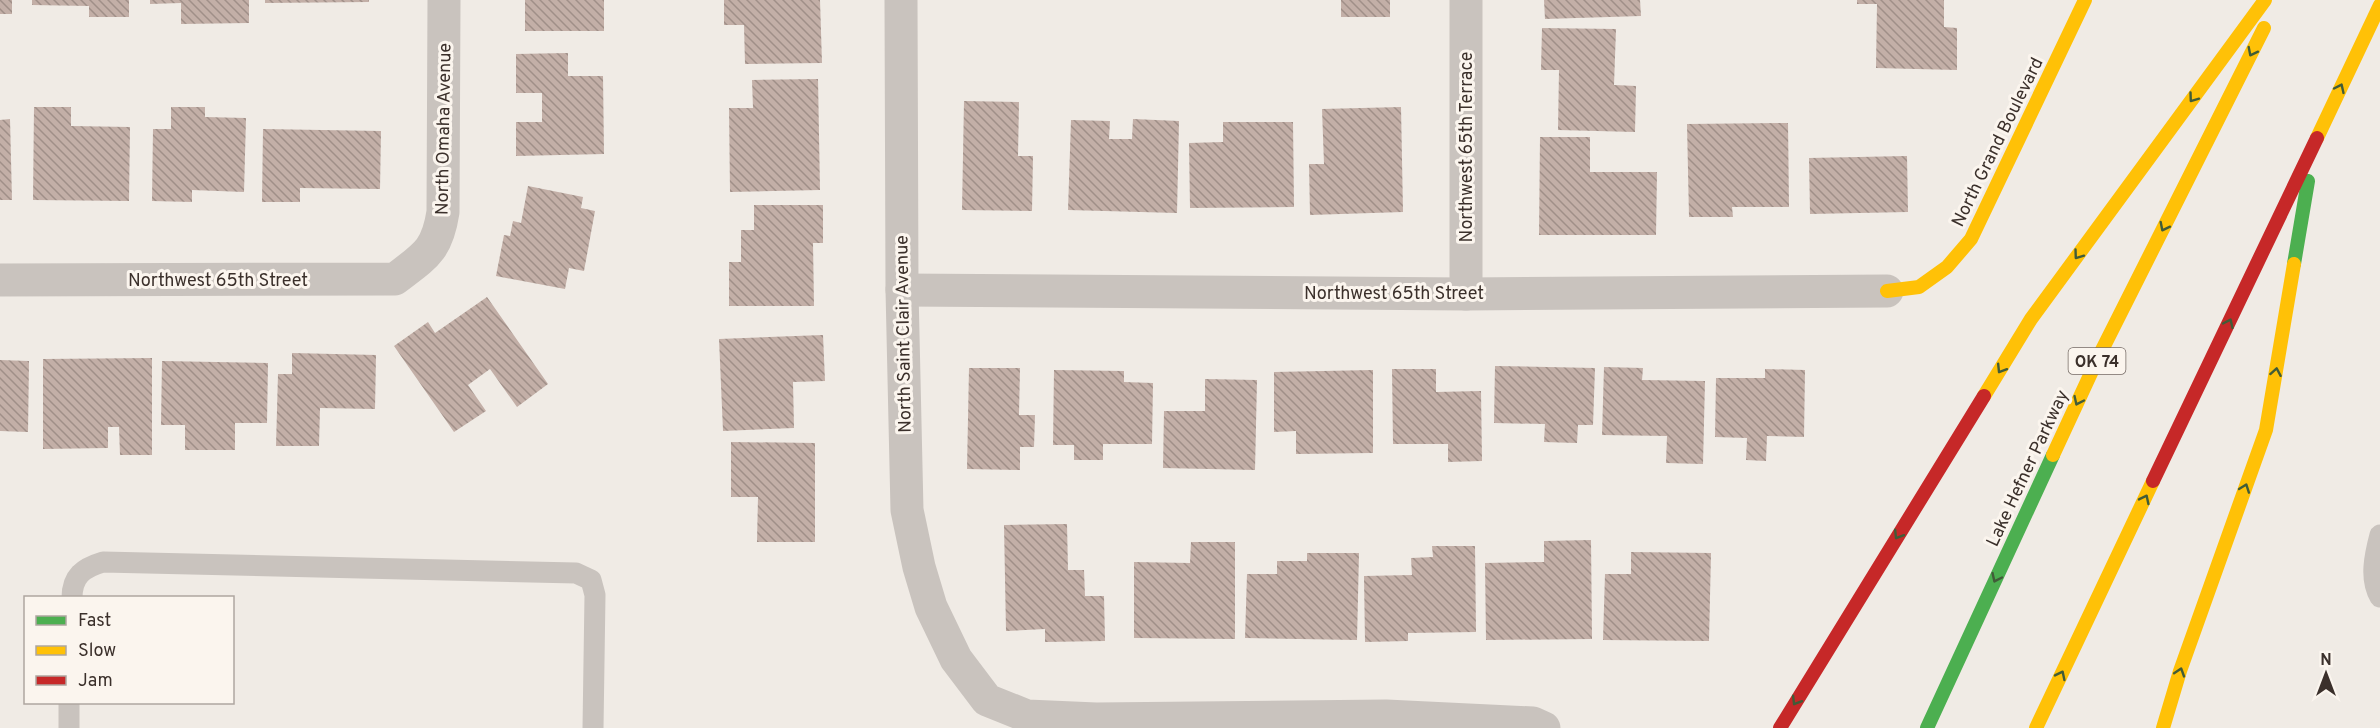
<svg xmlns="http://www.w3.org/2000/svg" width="2380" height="728" font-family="Overpass,sans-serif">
  <defs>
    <pattern id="building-back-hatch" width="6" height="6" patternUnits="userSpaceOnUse" patternTransform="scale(1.5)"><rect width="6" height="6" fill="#c3afa7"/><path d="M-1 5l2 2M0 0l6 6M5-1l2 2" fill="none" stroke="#a08f88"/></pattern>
  </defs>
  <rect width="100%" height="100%" fill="#f0ebe5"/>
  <g fill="url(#building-back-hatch)">
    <rect x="0" y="0" width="12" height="14"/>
    <path d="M32,0h97v17h-40v-11l-57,-1z"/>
    <path d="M150,0h99v23l-68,1v-21l-31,1z"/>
    <path d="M265,0h104v2l-104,1z"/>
    <rect x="525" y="0" width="79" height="31"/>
    <path d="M724,0h96l2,63 -77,1 -1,-39h-20z"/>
    <rect x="1341" y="0" width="49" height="17"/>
    <path d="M1544,0h96l1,16 -96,3z"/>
    <path d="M1857,0h87v27l13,1v42l-81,-2 1,-64h-20z"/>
    <path d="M1542,28l74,1 -2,56 22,1 -1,46 -77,-2 1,-60h-18z"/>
    <path d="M568,53v23h35l1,78 -88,2v-34h26v-29h-26v-39z"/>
    <path d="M818,79l2,111 -90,2 -1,-84h24l-1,-28z"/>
    <path d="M964,101l55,1 -1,54h15l-1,55 -70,-1z"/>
    <path d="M34,107h37v19l59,1 -1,74 -96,-1z"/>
    <path d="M171,107h34v10l41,1 -2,74 -52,-2v12l-40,-1 1,-72h18z"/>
    <path d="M1401,107l2,105 -93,3 -1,-51h15l-2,-55z"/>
    <path d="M10,119l2,81h-12v-80z"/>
    <path d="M1133,119l46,2 -2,92 -109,-3 3,-90 39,1 -1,18h23z"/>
    <path d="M1223,122h70l1,85 -104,1 -1,-65 34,-1z"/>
    <path d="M1788,123l1,84h-57l1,10h-44l-2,-93z"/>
    <path d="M263,129l118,2 -1,58 -80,-1v14h-38z"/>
    <path d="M1540,137h50v35h67l-1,63h-117z"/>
    <path d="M1907,156l1,56 -98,2 -1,-56z"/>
    <path d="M528,186l55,11 -2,11 14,3 -11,60 -15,-3 -4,21 -69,-13 8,-41 6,1 3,-15 8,2z"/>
    <path d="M754,205h69v38h-10l1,63h-85v-44h12v-32h13z"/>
    <path d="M487,297l61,87 -31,23 -27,-38 -22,16 18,26 -32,21 -60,-86 34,-24 7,11z"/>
    <path d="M823,335l2,46 -32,1 1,46 -71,3 -4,-92z"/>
    <path d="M292,353l84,2 -1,54 -55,-1 -1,38h-43l2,-72h14z"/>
    <path d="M152,358v97h-32l-1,-28h-11v21l-65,1v-90z"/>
    <path d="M0,360l29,1 -1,71 -28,-1z"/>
    <path d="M162,361l106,2 -1,60h-32v27h-50v-25h-24z"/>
    <path d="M1495,366l100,2 -2,57h-15l-1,18 -33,-1 1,-18 -51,-1z"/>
    <path d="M1604,367l39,1 -1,12 63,1 -2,83 -37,-1 1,-27 -65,-1z"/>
    <path d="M969,368h51l-1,47h16l-1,32h-14v23l-53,-1z"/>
    <path d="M1392,369h44v23l45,-1 1,70 -34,1v-18h-55z"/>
    <path d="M1765,369l40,1 -1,67 -37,-1 -1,25 -20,-1 1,-22 -32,-1 1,-59h49z"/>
    <path d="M1054,370l70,1v11l29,1 -1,61h-49v16h-29v-15h-21z"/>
    <path d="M1373,370v83l-77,1v-23l-22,1v-60z"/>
    <path d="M1205,379l52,1 -2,90 -92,-2 1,-57h41z"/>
    <path d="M731,442l84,1v99h-58l1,-45h-27z"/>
    <path d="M1067,524l1,46h16l1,26h19l1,45 -60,1v-13l-39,2 -2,-106z"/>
    <path d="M1591,540l1,99 -106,1 -1,-77 59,-1v-21z"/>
    <path d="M1191,542h44v97l-101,-1v-76l56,1z"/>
    <path d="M1432,546h43l1,86 -68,1v8l-43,1 -1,-66 48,-1 -1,-17 22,-1z"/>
    <path d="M1631,552l80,1 -2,88 -106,-1 2,-66h26z"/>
    <path d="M1307,553h52l-2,87 -112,-2 2,-64h30v-13h30z"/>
  </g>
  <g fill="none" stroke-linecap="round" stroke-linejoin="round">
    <g stroke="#c9c3be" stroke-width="21">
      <path d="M2380,535c-5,19 -11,44 0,62"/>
      <path d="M72,598c0,-22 11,-30 31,-36l473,11 15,7 4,15 -2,133"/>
      <path d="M69,728v-26"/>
    </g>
    <g stroke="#c9c3be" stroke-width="33">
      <path d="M901,0l1,290 5,220 12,57 12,40 25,52 31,41 40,16 69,3 290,-3 147,7 11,5"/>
      <path d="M0,280l395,-1c30,-23 42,-28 48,-67l1,-212"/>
      <path d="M902,290l564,4 421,-3"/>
      <path d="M1466,294v-294"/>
    </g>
    <g stroke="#4caf50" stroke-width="14">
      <path d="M2294,264l14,-83"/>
      <path d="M1927,728l126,-273"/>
    </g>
    <g stroke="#ffc107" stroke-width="14">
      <path d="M2317,138l63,-133"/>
      <path d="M1887,291l32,-4 28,-20 24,-28 114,-239"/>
      <path d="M1984,396l47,-77 234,-319"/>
      <path d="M2053,455l45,-97 166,-330"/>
      <path d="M2036,728l117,-247"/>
      <path d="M2163,728l17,-57 86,-241 28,-166"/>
    </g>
    <g stroke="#c62828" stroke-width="14">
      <path d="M2153,481l164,-343"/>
      <path d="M1780,728l204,-332"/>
    </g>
  </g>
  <defs><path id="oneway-chevron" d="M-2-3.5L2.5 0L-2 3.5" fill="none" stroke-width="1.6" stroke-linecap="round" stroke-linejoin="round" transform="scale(1.5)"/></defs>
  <g stroke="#415c38">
    <use href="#oneway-chevron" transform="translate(2252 52) rotate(117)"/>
    <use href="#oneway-chevron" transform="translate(2340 88) rotate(-65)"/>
    <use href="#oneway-chevron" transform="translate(2193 98) rotate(126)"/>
    <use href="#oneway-chevron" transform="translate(2164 227) rotate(117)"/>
    <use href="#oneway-chevron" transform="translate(2078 255) rotate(126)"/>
    <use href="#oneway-chevron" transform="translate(2229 323) rotate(-65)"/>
    <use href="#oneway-chevron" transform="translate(2001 369) rotate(122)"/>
    <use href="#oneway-chevron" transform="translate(2276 372) rotate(-80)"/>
    <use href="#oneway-chevron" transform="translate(2078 401) rotate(115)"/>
    <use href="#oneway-chevron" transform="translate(2245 488) rotate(-70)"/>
    <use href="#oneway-chevron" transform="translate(2145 499) rotate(-64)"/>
    <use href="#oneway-chevron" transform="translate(1898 535) rotate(122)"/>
    <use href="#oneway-chevron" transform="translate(1996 578) rotate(115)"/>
    <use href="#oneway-chevron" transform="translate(2180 672) rotate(-72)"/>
    <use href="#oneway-chevron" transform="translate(2061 675) rotate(-64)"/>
    <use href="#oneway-chevron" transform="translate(1796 701) rotate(121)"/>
  </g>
  <g text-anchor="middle" stroke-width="6" stroke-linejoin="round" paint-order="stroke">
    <rect fill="#fbf5ee" stroke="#756b66" stroke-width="1.5" x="2068.5" y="348" width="57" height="26" rx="4.5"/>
    <g font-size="16" font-weight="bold" fill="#3b302b">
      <text x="2097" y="367">OK 74</text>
    </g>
    <g font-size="18" fill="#3b302b" stroke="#fbf5ee">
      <text transform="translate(443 129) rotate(-89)" y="6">North Omaha Avenue</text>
      <text transform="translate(1997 142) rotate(-64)" y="6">North Grand Boulevard</text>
      <text transform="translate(1466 147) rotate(-90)" y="6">Northwest 65th Terrace</text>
      <text x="218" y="286">Northwest 65th Street</text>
      <text x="1394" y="299">Northwest 65th Street</text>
      <text transform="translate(903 334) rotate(-91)" y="6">North Saint Clair Avenue</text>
      <text transform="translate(2027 468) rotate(-65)" y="6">Lake Hefner Parkway</text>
    </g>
  </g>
  <rect x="24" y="596" width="210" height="108" fill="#fbf5ee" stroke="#aea6a0" stroke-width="1.5"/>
  <rect x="36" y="616" width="30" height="9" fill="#4caf50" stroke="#aea6a0" stroke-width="1.5"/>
  <text x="78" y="626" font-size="18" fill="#3b302b">Fast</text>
  <rect x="36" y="646" width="30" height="9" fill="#ffc107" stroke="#aea6a0" stroke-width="1.5"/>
  <text x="78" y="656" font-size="18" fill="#3b302b">Slow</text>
  <rect x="36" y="676" width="30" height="9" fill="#c62828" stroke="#aea6a0" stroke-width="1.5"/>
  <text x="78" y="686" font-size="18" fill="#3b302b">Jam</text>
  <g transform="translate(2326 674)" stroke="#fbf5ee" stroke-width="4.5" paint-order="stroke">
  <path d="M0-4.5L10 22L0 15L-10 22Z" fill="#3b302b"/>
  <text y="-9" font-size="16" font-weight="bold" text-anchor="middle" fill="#3b302b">N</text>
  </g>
</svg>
